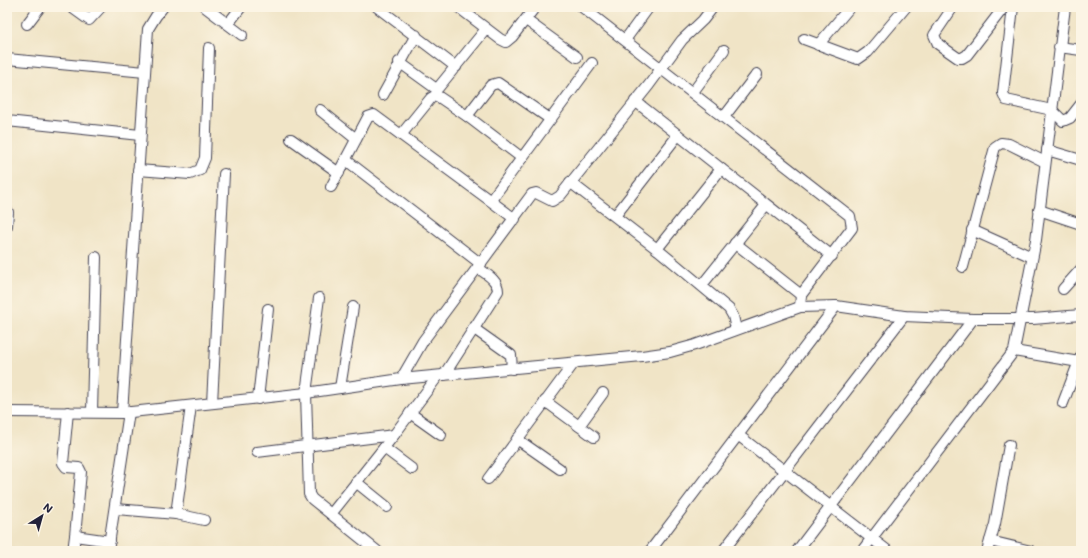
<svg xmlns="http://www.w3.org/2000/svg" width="1088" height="558" font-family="Mali,sans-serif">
  <rect width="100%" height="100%" fill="#fcf5e5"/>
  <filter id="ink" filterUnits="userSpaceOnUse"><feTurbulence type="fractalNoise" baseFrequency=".025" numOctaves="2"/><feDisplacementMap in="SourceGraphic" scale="8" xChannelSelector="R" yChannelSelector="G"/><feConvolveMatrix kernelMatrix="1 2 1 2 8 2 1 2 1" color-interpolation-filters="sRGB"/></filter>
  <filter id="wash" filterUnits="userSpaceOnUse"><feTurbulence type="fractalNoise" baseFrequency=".012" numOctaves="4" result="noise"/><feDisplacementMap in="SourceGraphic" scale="16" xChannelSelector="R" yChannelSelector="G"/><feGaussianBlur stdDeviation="0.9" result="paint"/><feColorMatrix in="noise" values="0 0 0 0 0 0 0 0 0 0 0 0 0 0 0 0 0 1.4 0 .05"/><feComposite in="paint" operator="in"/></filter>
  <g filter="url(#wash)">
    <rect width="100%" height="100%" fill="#f0e4c6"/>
  </g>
  <g filter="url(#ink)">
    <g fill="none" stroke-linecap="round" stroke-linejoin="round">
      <g stroke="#413f50" stroke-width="12">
        <g id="minor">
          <path d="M71,7l18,13 12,-13"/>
          <path d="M205,7l37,28"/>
          <path d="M377,7l79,60"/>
          <path d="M458,7l42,32 6,3 6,-5 23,-30"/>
          <path d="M582,7l268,209 2,12 -51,67 -1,12"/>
          <path d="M953,7l-19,28 4,9 20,14h4l5,-3 37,-48"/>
          <path d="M1013,7l-10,86 3,7 46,10 11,11 7,-3 11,-14"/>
          <path d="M526,20l51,37"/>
          <path d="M27,24l13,-17"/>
          <path d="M228,24l13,-17"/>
          <path d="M804,39l54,20 10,-7 38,-45"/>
          <path d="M625,40l24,-33"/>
          <path d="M818,45l32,-38"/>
          <path d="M1059,47l22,3"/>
          <path d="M7,59l138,13"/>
          <path d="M399,62l36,26h3l48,-59"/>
          <path d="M693,92l31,-42"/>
          <path d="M383,95l33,-60"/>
          <path d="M635,101l197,155"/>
          <path d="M320,110l36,29"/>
          <path d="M467,116l24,-31 7,-2 52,36"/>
          <path d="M724,117l33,-43"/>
          <path d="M7,121l133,14"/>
          <path d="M401,135l30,-37 5,-3 31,21 55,42"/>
          <path d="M291,139l48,34"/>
          <path d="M1047,150l34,10"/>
          <path d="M346,160l135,104"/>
          <path d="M138,170l52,4 10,-4 5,-12 4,-110"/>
          <path d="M570,182l87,67 72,60 4,7 3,13"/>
          <path d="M331,187l37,-70 6,-2 141,104"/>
          <path d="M491,200l101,-137"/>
          <path d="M1039,210l42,14"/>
          <path d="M615,216l63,-81"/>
          <path d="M7,226l1,-14"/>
          <path d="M972,230l60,27"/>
          <path d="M735,243l66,52"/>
          <path d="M657,249l64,-80"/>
          <path d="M963,267l32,-120 6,-4 8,1 36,18"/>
          <path d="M702,285l64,-80"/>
          <path d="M1063,289l18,-20"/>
          <path d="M319,298l-13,95 3,101 3,5 65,52"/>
          <path d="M473,328l38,27 1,14"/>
          <path d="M1014,351l65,11"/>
          <path d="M444,375l54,-84c0,-11 -12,-17 -20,-23"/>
          <path d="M401,379l22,-38 109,-147 4,-1 16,8 8,-5 89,-111 33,-45 21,-20 10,-13"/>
          <path d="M340,388l13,-81"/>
          <path d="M258,399l10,-90"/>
          <path d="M545,401l49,36"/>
          <path d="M212,403l12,-229"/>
          <path d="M1063,403l18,-47"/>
          <path d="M7,412l115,1 184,-20 95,-14 241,-23 28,-4 25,-7 105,-38 36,-1 68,10 69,3h60l48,-4"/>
          <path d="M68,412l-5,51 3,4 13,1 2,4 -6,64"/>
          <path d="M92,412l4,-155"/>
          <path d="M122,413l26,-384 8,-13 7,-9"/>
          <path d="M410,413l31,22"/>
          <path d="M579,426l24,-33"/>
          <path d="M738,435l150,116"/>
          <path d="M517,439l43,30"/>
          <path d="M384,448l28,21"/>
          <path d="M257,452l137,-17"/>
          <path d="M488,479l86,-116"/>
          <path d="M356,482l31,25"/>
          <path d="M116,509l60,5 28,6"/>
          <path d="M176,514l15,-108"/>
          <path d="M331,514l63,-79 44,-59"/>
          <path d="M990,541l41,10"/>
          <path d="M73,551l2,-15 35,5"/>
          <path d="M108,551l21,-139"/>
          <path d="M650,551l186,-245"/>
          <path d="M723,551l181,-235"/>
          <path d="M797,551l176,-232"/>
          <path d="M862,551l152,-200 22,-111 29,-233"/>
          <path d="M987,551l8,-27 14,-79"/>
        </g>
      </g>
      <use href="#minor" stroke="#fff" stroke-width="10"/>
    </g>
  </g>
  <rect width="1088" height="558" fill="none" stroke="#fcf5e5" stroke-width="24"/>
  <g transform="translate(42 516) rotate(37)" stroke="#fcf5e5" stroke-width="3" paint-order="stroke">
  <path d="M0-3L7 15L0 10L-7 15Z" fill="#22223b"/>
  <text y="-6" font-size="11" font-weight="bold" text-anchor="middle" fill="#22223b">N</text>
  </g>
</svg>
